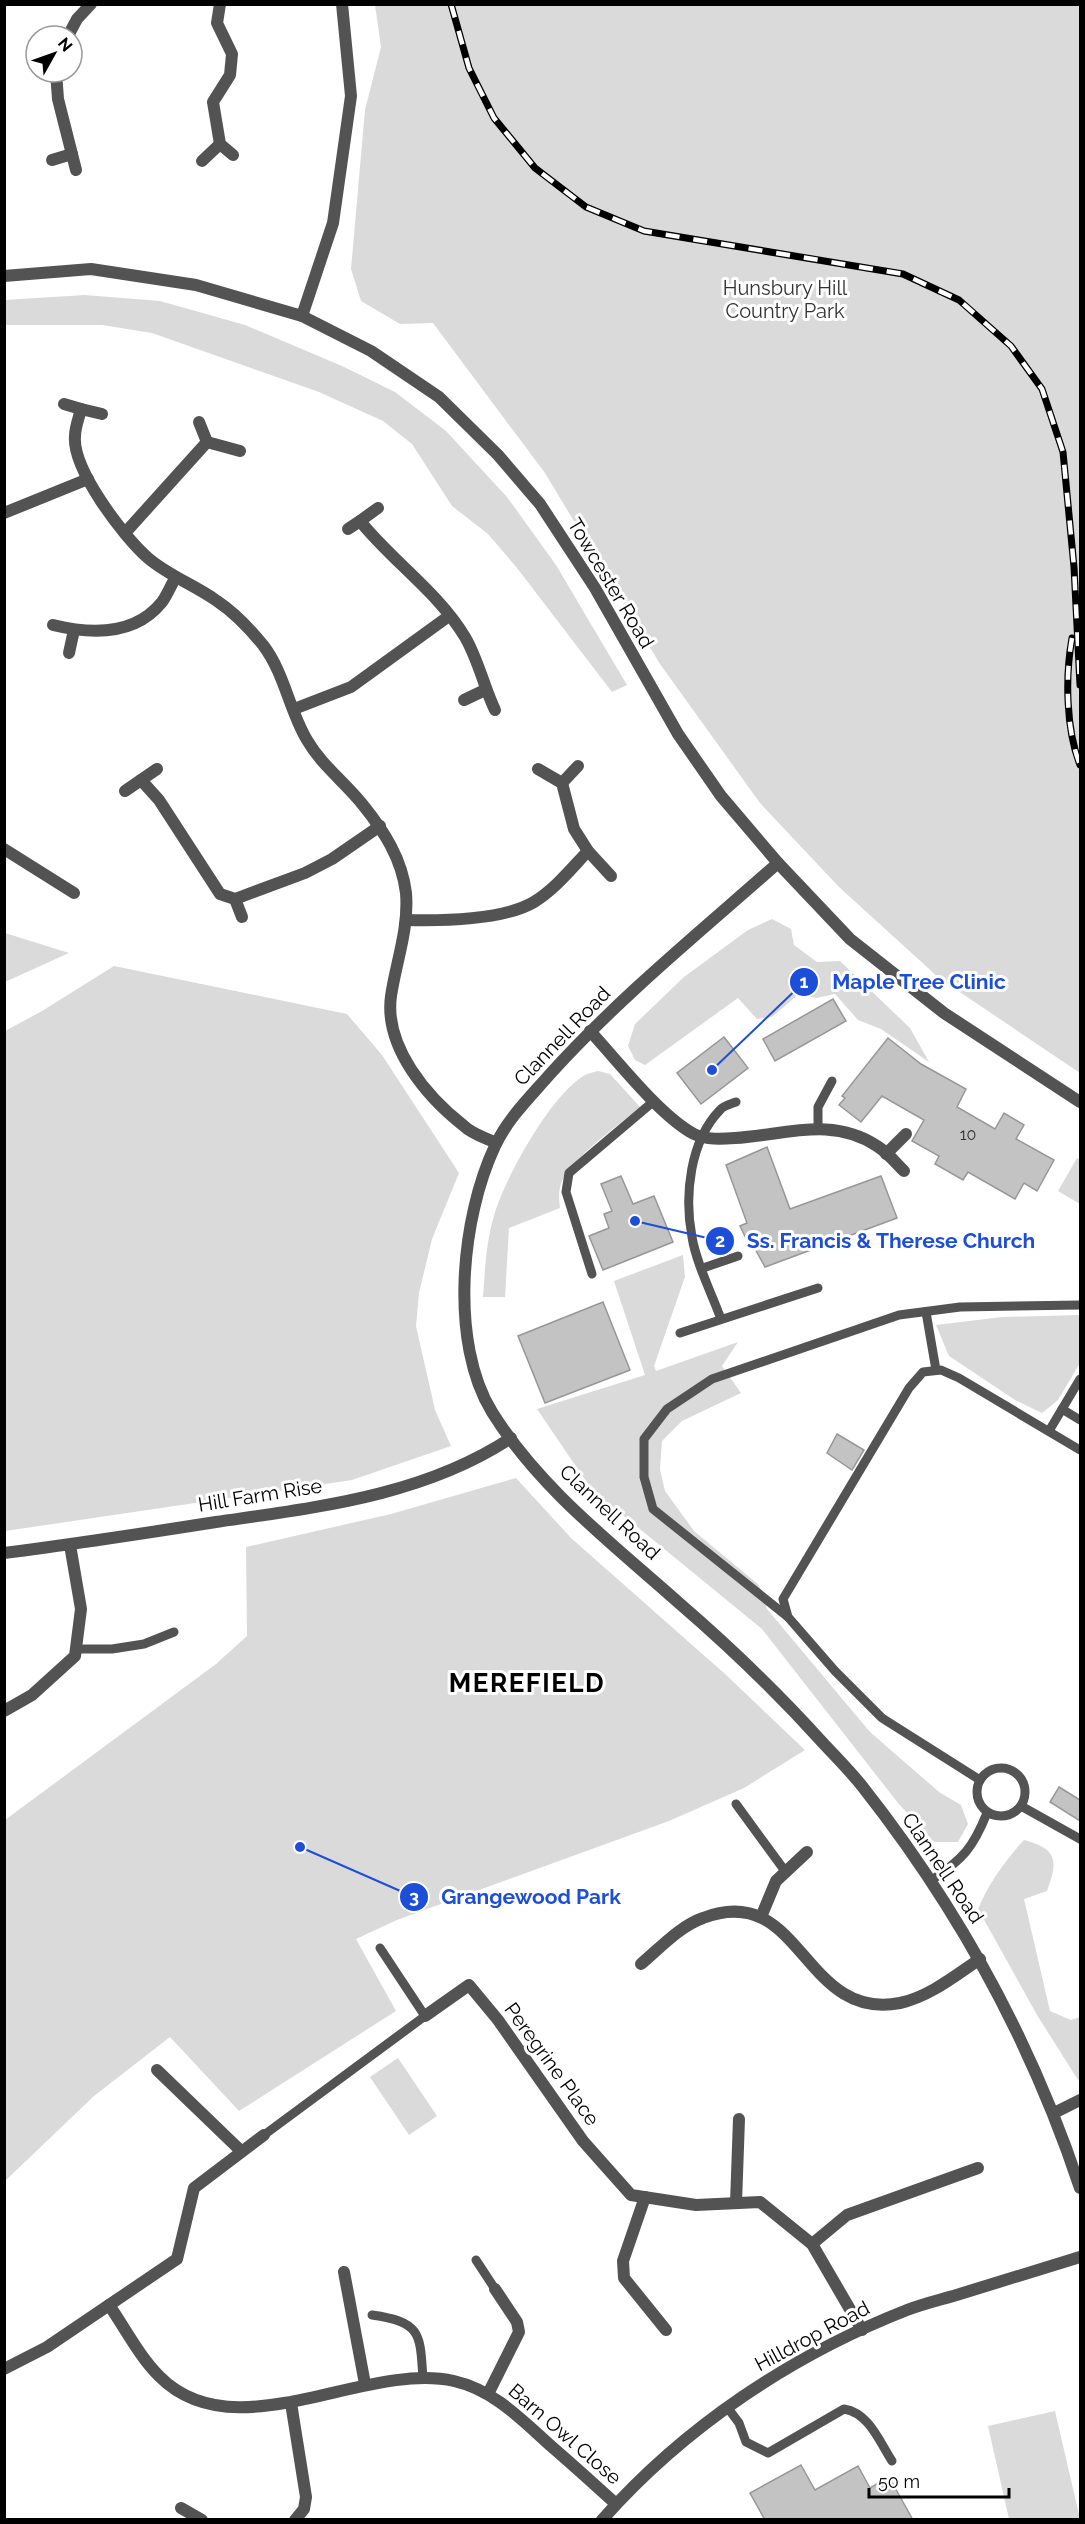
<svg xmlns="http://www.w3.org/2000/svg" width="1085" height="2524" font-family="Raleway,sans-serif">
  <rect width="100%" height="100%" fill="#fff"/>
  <g fill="#dadada">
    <path d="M375,5h705v1068l-141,-95 -100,-91 -79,-84 -100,-139 -115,-191 -112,-150 -33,1 -39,-23 -10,-32 14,-159 16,-63z"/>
    <path d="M85,295l75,6 85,24 97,41 53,26 51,39 61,66 49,68 71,120 -15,7 -95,-124 -29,-34 -36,-28 -40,-62 -29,-23 -64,-29 -167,-59 -50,-8h-97v-25z"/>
    <path d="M772,919l19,10 3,16 23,17 23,-1 70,67 19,34 -48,-33 -23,-9 -23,-26 -19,4 -17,-4 -27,23 -15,2 -19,-21 -93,67 -10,-5 -7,-14 7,-22 49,-47 64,-47z"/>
    <path d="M4,933h1l64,20 -64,29z"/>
    <path d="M114,966l233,48 35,41 77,118 -27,66 -13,54 -3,33 19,84 16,36 -99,34 -347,51v-500l37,-20z"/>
    <path d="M598,1071l12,3 30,33c-21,18 -67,50 -78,74 -4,9 -3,18 -2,27l-51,20 -4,69h-22c2,-27 3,-55 11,-81 10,-37 58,-123 91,-141 4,-2 9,-3 13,-4z"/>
    <path d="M1077,1158l3,2v44l-22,-13z"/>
    <path d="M683,1255l2,22 -31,89 2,5 82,-29 -16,24 19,27 -59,28 -20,20 -2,28 5,22 29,40 65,54 8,24 103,123 69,60 22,13 7,19 -10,18h-24l-36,-39 -136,-174 -143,-117 -23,-16 -59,-87 108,-34 -31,-94z"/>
    <path d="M1080,1315v48l-22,37 -16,13 -27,-13 -66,-44 -13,-31 66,-8z"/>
    <path d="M516,1478l55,60 154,136 80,76 -61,38 -75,33 -272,99 -41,19 40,72 -157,100 -69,-74 -76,59 -89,85v-361l211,-156 31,-28 -1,-89 145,-33z"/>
    <path d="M1024,1840c34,9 34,21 23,51l-23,8 26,112 21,9 9,-3v62l-2,1 -41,-65 -59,-106c11,-26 27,-48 46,-69z"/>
    <path d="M398,2058l39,58 -28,19 -39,-58z"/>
    <path d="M1055,2411l25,108h-71l-21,-93z"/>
  </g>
  <g fill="#c3c3c3" stroke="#979797" stroke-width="1.5">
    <path d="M833,999l13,22 -71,40 -12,-22z"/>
    <path d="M724,1037l24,31 -47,36 -24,-31z"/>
    <path d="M888,1038l33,26 45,25 -9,18 38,22 9,-16 20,12 -8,14 38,21 -17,31 -13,-8 -9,16 -47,-27 -5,8 -28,-16 4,-8 -27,-15 12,-21 -42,-24 -21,26 -22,-17 6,-7 -3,-2z"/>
    <path d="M767,1147l23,62 91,-33 16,42 -132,49 -10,-18h-4l-11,-23 7,-3 -21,-58z"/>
    <path d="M621,1176l12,28 21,-8 19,46 -70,28 -14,-34 20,-8 -5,-14 8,-3 -11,-27z"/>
    <path d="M603,1302l27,68 -85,33 -27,-67z"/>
    <path d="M837,1434l27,16 -12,20 -25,-17z"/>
    <path d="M1059,1787l21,13v21l-30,-19z"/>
    <path d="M801,2465l14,25 43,-24 12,22 19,-11 24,43h-148l-15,-27z"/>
  </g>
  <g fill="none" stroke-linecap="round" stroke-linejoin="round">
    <g stroke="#535353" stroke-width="9">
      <path d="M818,1127v-20l14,-26"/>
      <path d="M703,1268l35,-12"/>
      <path d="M592,1274l-26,-82 3,-19 85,-72"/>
      <path d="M926,1312l10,58"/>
      <path d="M721,1319c-9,-25 -25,-56 -29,-82 -8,-42 -2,-96 28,-127 3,-4 11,-6 16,-8"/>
      <path d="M680,1333l138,-45"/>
      <path d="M1062,1409l18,11"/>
      <path d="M1049,1431l31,-52"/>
      <path d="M788,1617l-135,-108 -9,-32v-38l23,-30 45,-30 187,-64 61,-8 120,-2"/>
      <path d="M76,1649h36l32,-5 30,-12"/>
      <circle cx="1001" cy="1792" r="24"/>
      <path d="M980,1780l-98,-62 -47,-47 -47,-54 -5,-18 126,-211 14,-16 18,-2 18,8 121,72"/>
      <path d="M736,1804l49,67"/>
      <path d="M1021,1806l59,33"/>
      <path d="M932,1880c31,-21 41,-32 55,-67"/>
      <path d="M264,2135l161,-119 -45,-68"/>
      <path d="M476,2260l19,29"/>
      <path d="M372,2315c50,7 48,19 51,64"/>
      <path d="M727,2407l12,16 7,19 22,11 76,-44c25,4 35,32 48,52"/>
    </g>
    <g stroke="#535353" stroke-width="12">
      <path d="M220,4l-3,19 15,31 -2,21 -17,27 7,42 13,11"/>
      <path d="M68,36l9,-17 14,-15"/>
      <path d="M56,72l2,27 18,71"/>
      <path d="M52,160l20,-6"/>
      <path d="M202,161l18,-17"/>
      <path d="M64,404l17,5"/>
      <path d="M102,414l-21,-5c-2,9 -6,18 -6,27 -3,33 48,100 73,122 21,18 47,27 69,43 18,12 33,28 46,44 22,29 26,65 44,95 15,26 38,42 56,65 21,26 39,54 43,88 3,36 -10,69 -15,103 -7,51 36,101 73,130 8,8 22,12 32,17"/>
      <path d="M199,422l8,20"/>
      <path d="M4,513l84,-34"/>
      <path d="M360,521l18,-13"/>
      <path d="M348,529l12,-8c33,41 78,71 105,116 13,22 19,50 30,73"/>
      <path d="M125,533l82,-91 33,9"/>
      <path d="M53,625c37,9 82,11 109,-23 5,-7 9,-17 14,-25"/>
      <path d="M69,653l5,-23"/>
      <path d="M464,700l21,-10"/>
      <path d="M294,709l57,-22 98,-71"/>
      <path d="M538,769l24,14 12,46 14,22 23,25"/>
      <path d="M141,780l18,20 61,94 15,5 70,-26 27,-14 48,-33"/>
      <path d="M562,783l16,-17"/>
      <path d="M125,791l32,-22"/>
      <path d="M4,849l70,44"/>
      <path d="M235,899l7,18"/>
      <path d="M406,920c35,1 98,0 128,-18 21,-13 37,-33 54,-51"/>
      <path d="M590,1031c27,29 70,85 104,103 12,6 28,5 41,4 50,-3 97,-22 142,8 10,6 19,17 27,25"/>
      <path d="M886,1154l20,-20"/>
      <path d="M4,1711l28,-16 43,-39 6,-47 -11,-64"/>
      <path d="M761,1917l15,-36 31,-29"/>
      <path d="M641,1964c19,-16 39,-38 62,-46 99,-38 99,104 197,85 29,-6 56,-28 80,-44"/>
      <path d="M425,2016l44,-31 29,35 85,121 48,54 65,10 64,-3 52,42 50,86"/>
      <path d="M157,2070l84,81"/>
      <path d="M1054,2113l26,-13"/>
      <path d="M645,2197l-22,64 1,17 42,52"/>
      <path d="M736,2203l3,-84"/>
      <path d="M812,2244l35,-29 131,-47"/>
      <path d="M344,2272l21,112"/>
      <path d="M109,2305c16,23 30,51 50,71 76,77 204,-15 295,5 40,9 68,39 97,65 22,19 43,38 65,58"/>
      <path d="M4,2369l43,-22 130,-88 17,-71 70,-53"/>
      <path d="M488,2394l31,-62 -2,-10 -22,-33"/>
      <path d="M291,2403l15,94 -2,12 -9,11"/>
      <path d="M181,2508l21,12"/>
    </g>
    <g stroke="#535353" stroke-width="12">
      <path d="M4,276l87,-7 105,16 106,31 69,35 68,46 59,58 42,49 55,84 83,146 43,62 57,67 72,76 94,74 136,89"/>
      <path d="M302,316l31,-93 18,-127 -9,-92"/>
      <path d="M778,863c-77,68 -158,134 -227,210 -20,23 -43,45 -56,73 -34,72 -46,196 -3,266 48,77 121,132 187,191 51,44 99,90 144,140 13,14 27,28 39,43 97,123 169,254 218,402"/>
      <path d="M4,1553c71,-9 142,-20 212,-31 102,-15 207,-26 295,-84"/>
      <path d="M602,2520c82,-93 190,-165 305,-210 18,-7 37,-11 56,-17 39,-12 78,-24 117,-36"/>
    </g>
    <g stroke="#000" stroke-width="7">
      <g id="rail">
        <path d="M451,4l18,64 25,50 41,50 51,39 58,24 259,43 56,26 52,46 31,43 21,63 11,115 6,118"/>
        <path d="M1072,638c-7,39 -6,91 8,127"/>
      </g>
    </g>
    <use href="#rail" stroke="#fff" stroke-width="4.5" stroke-dasharray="14" stroke-linecap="butt"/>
  </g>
  <g text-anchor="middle" stroke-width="6" stroke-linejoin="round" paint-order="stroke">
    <g font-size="16" fill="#313131">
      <text x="968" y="1140">10</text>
    </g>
    <g font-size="20" fill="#313131" stroke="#fff">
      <text x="785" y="295">Hunsbury Hill<tspan x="785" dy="23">Country Park</tspan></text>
    </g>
    <g font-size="20" fill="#000" stroke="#fff">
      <text transform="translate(611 583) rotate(59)" y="7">Towcester Road</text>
      <text transform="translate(562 1036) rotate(-46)" y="7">Clannell Road</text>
      <text transform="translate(260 1495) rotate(-9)" y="7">Hill Farm Rise</text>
      <text transform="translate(610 1512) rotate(43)" y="7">Clannell Road</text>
      <text transform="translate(943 1868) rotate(56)" y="7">Clannell Road</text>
      <text transform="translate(552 2064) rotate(54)" y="7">Peregrine Place</text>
      <text transform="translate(812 2336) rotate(-28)" y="7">Hilldrop Road</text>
      <text transform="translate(565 2434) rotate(41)" y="7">Barn Owl Close</text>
    </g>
    <g font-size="26" font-weight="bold" letter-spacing="1.5" fill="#000" stroke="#fff">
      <text x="527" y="1692">MEREFIELD</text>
    </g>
  </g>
  <path fill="none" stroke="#1d4ed8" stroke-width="2" d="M712 1070L804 982M635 1221L720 1241M300 1847L414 1897"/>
  <g fill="#1d4ed8" stroke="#fff" stroke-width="2">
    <circle cx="712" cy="1070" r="6"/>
    <circle cx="635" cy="1221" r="6"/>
    <circle cx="300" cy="1847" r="6"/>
    <circle cx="804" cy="982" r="15"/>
    <circle cx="720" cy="1241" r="15"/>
    <circle cx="414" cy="1897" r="15"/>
  </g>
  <g font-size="18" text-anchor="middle" font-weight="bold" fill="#fff">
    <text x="804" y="988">1</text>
    <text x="720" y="1247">2</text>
    <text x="414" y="1903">3</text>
  </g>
  <g font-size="21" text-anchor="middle" font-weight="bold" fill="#1d4ed8" stroke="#fff" stroke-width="6" stroke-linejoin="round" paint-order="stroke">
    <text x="919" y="989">Maple Tree Clinic</text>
    <text x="891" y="1248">Ss. Francis &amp; Therese Church</text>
    <text x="531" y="1904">Grangewood Park</text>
  </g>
  <rect width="1085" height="2524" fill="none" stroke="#000000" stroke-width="12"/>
  <g transform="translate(54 54) rotate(50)"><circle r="28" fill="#ffffff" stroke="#999999" stroke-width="1.5"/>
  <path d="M0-4.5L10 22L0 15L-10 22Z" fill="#000000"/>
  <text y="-9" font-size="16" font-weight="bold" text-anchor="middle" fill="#000000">N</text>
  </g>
  <path d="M869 2488v9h140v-9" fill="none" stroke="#000000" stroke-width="3"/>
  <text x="878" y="2488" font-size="18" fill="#000000" stroke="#ffffff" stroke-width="4.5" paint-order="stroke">50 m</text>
</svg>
